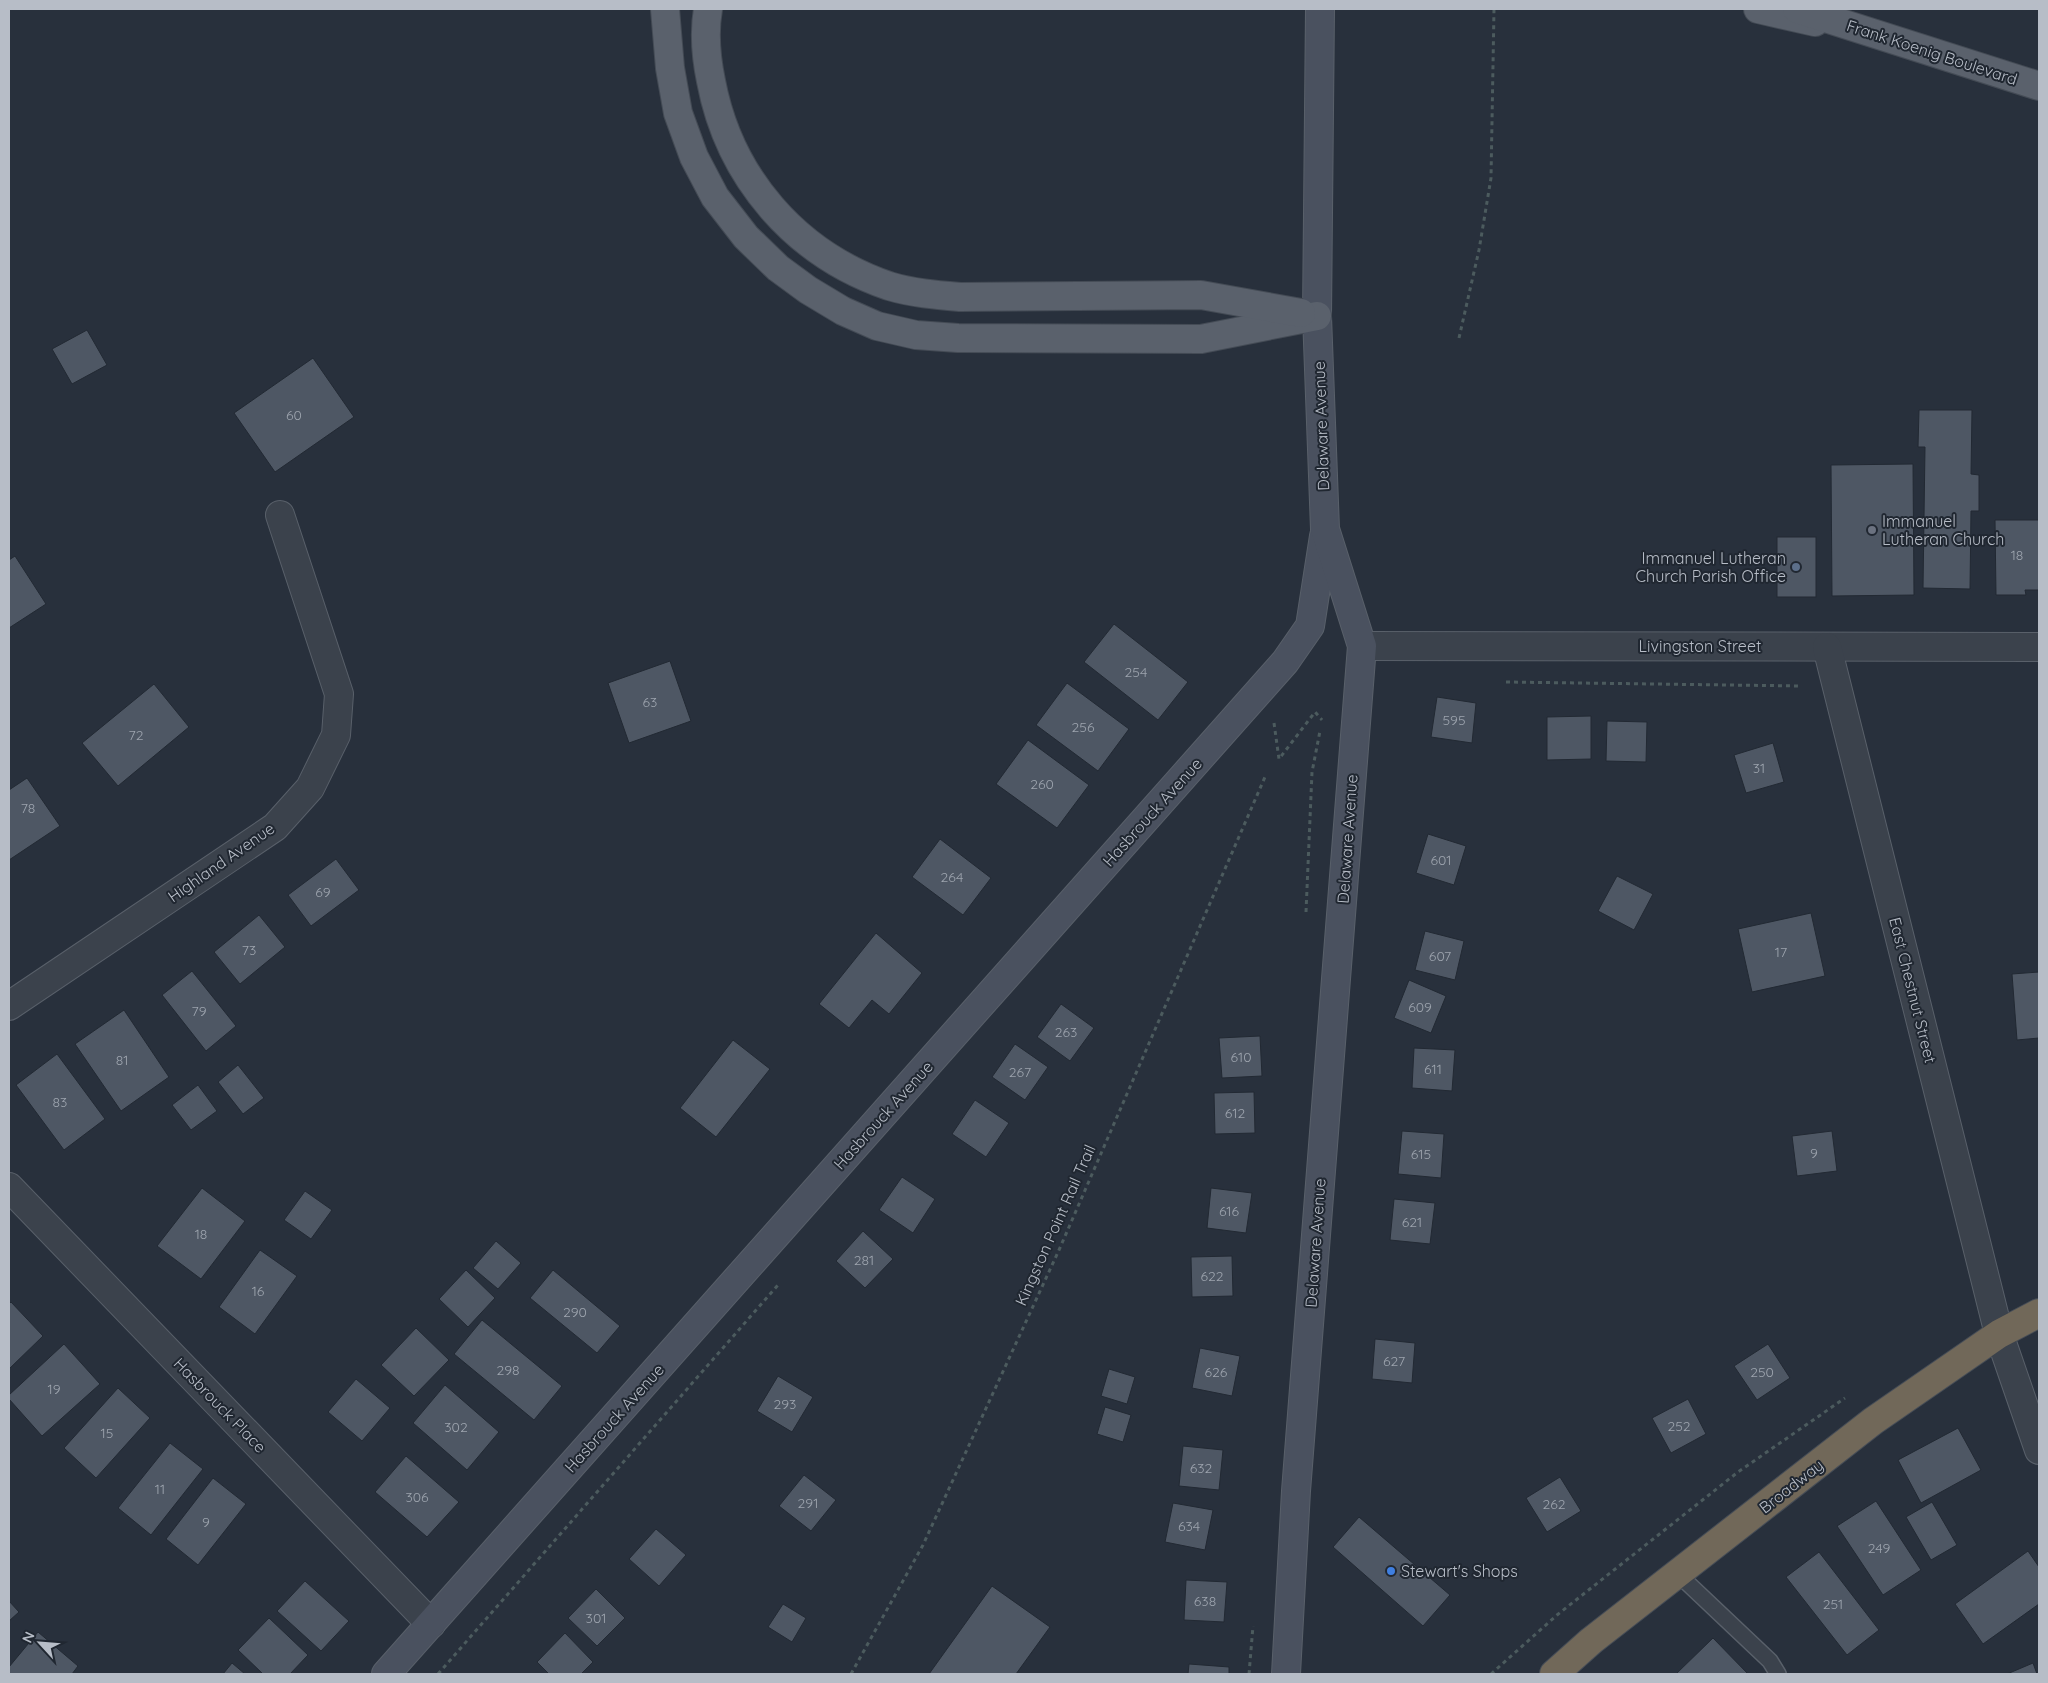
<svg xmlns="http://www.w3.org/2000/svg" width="2048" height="1683" font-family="Quicksand,sans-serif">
  <rect width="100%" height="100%" fill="#28303c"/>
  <g fill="#4e5764" stroke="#222933">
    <path d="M87,330l20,35 -35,19 -20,-35z"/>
    <path d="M313,358l41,59 -79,55 -41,-59z"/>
    <path d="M1919,410h53l-1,64 8,1v36h-8l-1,78 -47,-1 2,-141h-7z"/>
    <path d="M1913,464l1,131 -82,1 -1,-131z"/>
    <path d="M1995,520h44v70h-14l1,5h-30z"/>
    <rect x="1777" y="537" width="39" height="60"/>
    <path d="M15,556l31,48 -37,24v-68z"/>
    <path d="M1114,624l74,58 -30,38 -74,-58z"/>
    <path d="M670,661l21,60 -62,22 -21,-60z"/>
    <path d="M1067,683l62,46 -31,42 -62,-46z"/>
    <path d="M154,684l35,43 -71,59 -36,-43z"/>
    <path d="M1437,697l39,6 -4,40 -41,-6z"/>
    <path d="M1591,716v43l-44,1v-43z"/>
    <path d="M1607,721l40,1 -1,40 -40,-1z"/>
    <path d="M1028,740l61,45 -32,43 -61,-44z"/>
    <path d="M1773,743l11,39 -38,11 -12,-38z"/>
    <path d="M27,778l33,48 -51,34v-70z"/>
    <path d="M1428,834l38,12 -12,39 -38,-12z"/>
    <path d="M940,839l51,39 -28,37 -51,-38z"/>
    <path d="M336,859l23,31 -48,36 -23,-31z"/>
    <path d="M1617,876l36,18 -19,36 -36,-19z"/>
    <path d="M1811,913l14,63 -73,16 -14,-63z"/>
    <path d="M259,915l26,32 -45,37 -26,-32z"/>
    <path d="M1425,931l39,10 -9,39 -40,-10z"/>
    <path d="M876,933l46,40 -33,41 -17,-14 -23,28 -30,-24z"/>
    <path d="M192,971l44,55 -30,25 -44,-56z"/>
    <path d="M2039,972v66l-22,2 -5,-66z"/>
    <path d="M1409,980l37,16 -15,37 -37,-15z"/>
    <path d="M1061,1004l33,24 -24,33 -33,-24z"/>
    <path d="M124,1010l45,67 -48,34 -46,-67z"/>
    <path d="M1260,1036l2,40 -40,2 -3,-40z"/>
    <path d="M733,1040l37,29 -54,68 -36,-29z"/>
    <path d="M1015,1044l33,23 -23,33 -33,-23z"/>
    <path d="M1414,1048l41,2 -3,41 -40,-3z"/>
    <path d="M57,1054l48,65 -41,31 -48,-65z"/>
    <path d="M238,1065l26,33 -21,16 -25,-32z"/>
    <path d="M198,1085l19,26 -26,19 -19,-25z"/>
    <path d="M1254,1092l1,41 -40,1 -1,-41z"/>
    <path d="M975,1100l34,23 -23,34 -34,-23z"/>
    <path d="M1402,1131l42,3 -3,44 -43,-4z"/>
    <path d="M1832,1131l5,40 -40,5 -5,-40z"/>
    <path d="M902,1177l33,22 -22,34 -34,-23z"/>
    <path d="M202,1188l43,33 -44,58 -44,-33z"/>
    <path d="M1211,1188l41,5 -6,40 -39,-5z"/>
    <path d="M305,1191l27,19 -21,29 -27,-19z"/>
    <path d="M1394,1199l41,4 -5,41 -40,-4z"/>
    <path d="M863,1231l30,28 -28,29 -29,-27z"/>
    <path d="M496,1241l25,22 -23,26 -25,-21z"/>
    <path d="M260,1250l37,26 -42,58 -36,-27z"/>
    <path d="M1232,1256l1,40 -41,1 -1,-40z"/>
    <path d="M466,1270l29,28 -27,29 -29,-28z"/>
    <path d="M553,1270l67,56 -23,27 -67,-55z"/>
    <path d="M11,1302l32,34 -34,33v-65z"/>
    <path d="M482,1320l80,66 -28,34 -80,-66z"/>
    <path d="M416,1328l33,32 -35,36 -33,-31z"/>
    <path d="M1375,1339l40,4 -3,40 -40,-4z"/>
    <path d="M64,1344l36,40 -58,52 -33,-37v-4z"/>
    <path d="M1768,1344l22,34 -33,22 -23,-34z"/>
    <path d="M1200,1348l40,8 -8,40 -40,-8z"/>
    <path d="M1109,1369l26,8 -8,27 -26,-8z"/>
    <path d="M778,1376l35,21 -21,35 -35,-21z"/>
    <path d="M356,1379l34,29 -28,33 -34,-29z"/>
    <path d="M445,1385l54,47 -32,38 -54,-47z"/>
    <path d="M118,1388l32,30 -54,60 -32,-30z"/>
    <path d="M1688,1399l18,35 -35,19 -19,-35z"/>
    <path d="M1105,1407l26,8 -8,27 -26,-8z"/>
    <path d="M1958,1428l23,42 -60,33 -23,-43z"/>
    <path d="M170,1443l33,26 -52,66 -33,-27z"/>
    <path d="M1183,1446l40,4 -4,40 -40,-4z"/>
    <path d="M406,1456l53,46 -32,35 -52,-45z"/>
    <path d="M804,1475l32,25 -25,31 -32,-25z"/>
    <path d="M1560,1477l21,34 -34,21 -21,-34z"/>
    <path d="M213,1478l33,26 -48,61 -32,-26z"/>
    <path d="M1876,1501l45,69 -38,25 -46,-69z"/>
    <path d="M1932,1502l25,43 -26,15 -25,-43z"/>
    <path d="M1173,1503l40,7 -8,40 -40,-8z"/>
    <path d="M1359,1517l91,78 -27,31 -90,-79z"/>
    <path d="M656,1529l30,26 -27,31 -30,-27z"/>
    <path d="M2028,1551l11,16v37l-56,40 -28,-40z"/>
    <path d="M1819,1552l60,78 -32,25 -61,-78z"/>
    <path d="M1186,1580l41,2 -3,40 -40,-2z"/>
    <path d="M305,1581l44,40 -28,30 -44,-40z"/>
    <path d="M992,1586l58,41 -34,47h-87z"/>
    <path d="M596,1589l29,29 -28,28 -29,-28z"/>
    <path d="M9,1601l10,11 -10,9z"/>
    <path d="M783,1604l23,14 -14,24 -24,-15z"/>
    <path d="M269,1618l39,37 -18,19h-27l-25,-24z"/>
    <path d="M38,1632l40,34 -6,8h-63v-7z"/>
    <path d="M565,1633l28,29 -12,12h-32l-12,-12z"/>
    <path d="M1713,1638l35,36h-72z"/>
    <path d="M232,1663l13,11h-22z"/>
    <path d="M2033,1663l4,11h-30z"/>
    <path d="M1189,1664l40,3v7h-41z"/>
  </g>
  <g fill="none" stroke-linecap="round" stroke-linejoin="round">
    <g stroke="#59606a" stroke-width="18">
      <path id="lane" d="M1678,1574l92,87 8,13"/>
    </g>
    <g stroke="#59606a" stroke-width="30">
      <g id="street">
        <path d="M1362,646l677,1"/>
        <path d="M1827,647l172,687 40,116"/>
        <path d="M9,1006l266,-179 35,-39 26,-53 3,-41 -59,-179"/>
        <path d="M9,1187l422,437"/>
      </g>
    </g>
    <g stroke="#59606a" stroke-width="30">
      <g id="secondary">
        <path d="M386,1674l899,-1012 25,-36 14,-90"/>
        <path d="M1286,1674l10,-183 66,-845 -37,-117 -8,-213 3,-307"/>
      </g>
    </g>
    <g stroke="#444b55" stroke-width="30">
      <g id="primary">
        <path d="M665,9l5,59 8,45 16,44 21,40 31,40 32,31 30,22 35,21 34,15 39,9 42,3 243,1 116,-23"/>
        <path d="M708,9c-4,23 -2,48 3,72 18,96 84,173 178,205 23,7 47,9 71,11l241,-2 100,18"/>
        <path d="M1758,9l57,13"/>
        <path d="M1797,9l242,77"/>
      </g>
    </g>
    <g stroke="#464d57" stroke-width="30">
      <path id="highway" d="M1554,1674l37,-33 282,-220 126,-87 40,-21"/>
    </g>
    <g stroke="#4c5b5e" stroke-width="3" stroke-dasharray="4 4" stroke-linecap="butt">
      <path d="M1459,338l20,-88 12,-72 3,-169"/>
      <path d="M1506,682l296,4"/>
      <path d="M1274,723l5,36 36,-47 7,8"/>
      <path d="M1306,912l6,-140 8,-41"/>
      <path d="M438,1674l340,-389"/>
      <path d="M851,1674l72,-129 136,-295 206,-473"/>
      <path d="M1249,1674l4,-48"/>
      <path d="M1491,1674l66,-59 181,-143 107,-74"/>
    </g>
    <use href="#lane" stroke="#3b424c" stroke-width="15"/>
    <use href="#street" stroke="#3b424c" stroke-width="28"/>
    <use href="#secondary" stroke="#4a515f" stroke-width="28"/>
    <use href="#primary" stroke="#5a616c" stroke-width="28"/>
    <use href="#highway" stroke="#716859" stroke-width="28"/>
  </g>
  <circle fill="#6b7280" stroke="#202731" stroke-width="2" cx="1872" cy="530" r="5"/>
  <circle fill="#5c6f8a" stroke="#202731" stroke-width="2" cx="1796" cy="567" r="5"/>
  <circle fill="#3f7fe0" stroke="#202731" stroke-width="2" cx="1391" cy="1571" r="5"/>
  <g text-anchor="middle" stroke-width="4" stroke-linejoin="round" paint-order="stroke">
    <g font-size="14" fill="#9da4ae">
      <text x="294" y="420">60</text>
      <text x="2017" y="560">18</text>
      <text x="1136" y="677">254</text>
      <text x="650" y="707">63</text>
      <text x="1454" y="725">595</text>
      <text x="1083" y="732">256</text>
      <text x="136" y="740">72</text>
      <text x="1759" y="773">31</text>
      <text x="1042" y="789">260</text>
      <text x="28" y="813">78</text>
      <text x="1441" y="865">601</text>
      <text x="952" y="882">264</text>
      <text x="323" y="897">69</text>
      <text x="249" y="955">73</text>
      <text x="1781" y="957">17</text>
      <text x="1440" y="961">607</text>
      <text x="1420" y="1012">609</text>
      <text x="199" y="1016">79</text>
      <text x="1066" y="1037">263</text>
      <text x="1241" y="1062">610</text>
      <text x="122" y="1065">81</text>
      <text x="1433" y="1074">611</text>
      <text x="1020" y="1077">267</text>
      <text x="60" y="1107">83</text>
      <text x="1235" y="1118">612</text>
      <text x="1814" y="1158">9</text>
      <text x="1421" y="1159">615</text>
      <text x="1229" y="1216">616</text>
      <text x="1412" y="1227">621</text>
      <text x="201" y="1239">18</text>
      <text x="864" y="1265">281</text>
      <text x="1212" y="1281">622</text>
      <text x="258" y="1296">16</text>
      <text x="575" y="1317">290</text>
      <text x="1394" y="1366">627</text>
      <text x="508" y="1375">298</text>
      <text x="1216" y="1377">626</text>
      <text x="1762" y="1377">250</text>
      <text x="54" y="1394">19</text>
      <text x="785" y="1409">293</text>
      <text x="1679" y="1431">252</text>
      <text x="456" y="1432">302</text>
      <text x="107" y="1438">15</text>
      <text x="1201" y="1473">632</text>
      <text x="160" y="1494">11</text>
      <text x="417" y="1502">306</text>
      <text x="808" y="1508">291</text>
      <text x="1554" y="1509">262</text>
      <text x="206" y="1527">9</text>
      <text x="1189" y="1531">634</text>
      <text x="1879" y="1553">249</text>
      <text x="1205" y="1606">638</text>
      <text x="1833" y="1609">251</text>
      <text x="596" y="1623">301</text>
    </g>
    <g font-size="16" fill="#b7bdc7" stroke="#202731">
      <text transform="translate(1932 52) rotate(18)" y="6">Frank Koenig Boulevard</text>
      <text transform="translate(1321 426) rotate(-92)" y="6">Delaware Avenue</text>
      <text x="1700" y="652">Livingston Street</text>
      <text transform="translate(1152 812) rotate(-48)" y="6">Hasbrouck Avenue</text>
      <text transform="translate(1347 839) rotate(-86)" y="6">Delaware Avenue</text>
      <text transform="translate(221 862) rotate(-35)" y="6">Highland Avenue</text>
      <text transform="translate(1913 990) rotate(76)" y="6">East Chestnut Street</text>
      <text transform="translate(883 1115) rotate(-48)" y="6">Hasbrouck Avenue</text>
      <text transform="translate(1055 1225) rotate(-66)" y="6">Kingston Point Rail Trail</text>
      <text transform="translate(1315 1243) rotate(-86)" y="6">Delaware Avenue</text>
      <text transform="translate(220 1405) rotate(46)" y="6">Hasbrouck Place</text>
      <text transform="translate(614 1418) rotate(-48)" y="6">Hasbrouck Avenue</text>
      <text transform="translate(1791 1486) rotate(-38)" y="6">Broadway</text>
    </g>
    <g font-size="16" fill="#b7bdc7" stroke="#202731" text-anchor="start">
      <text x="1882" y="527">Immanuel<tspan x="1882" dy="18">Lutheran Church</tspan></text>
      <text x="1786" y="564" text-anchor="end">Immanuel Lutheran<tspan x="1786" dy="18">Church Parish Office</tspan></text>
      <text x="1401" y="1577">Stewart's Shops</text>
    </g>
  </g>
  <rect width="2048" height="1683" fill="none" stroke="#b7bdc7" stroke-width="20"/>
  <g transform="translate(40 1643) rotate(296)" stroke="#202731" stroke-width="4" paint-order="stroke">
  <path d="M0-4L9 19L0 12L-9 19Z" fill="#b7bdc7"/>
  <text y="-8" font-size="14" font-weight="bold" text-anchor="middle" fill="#b7bdc7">N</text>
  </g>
</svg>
